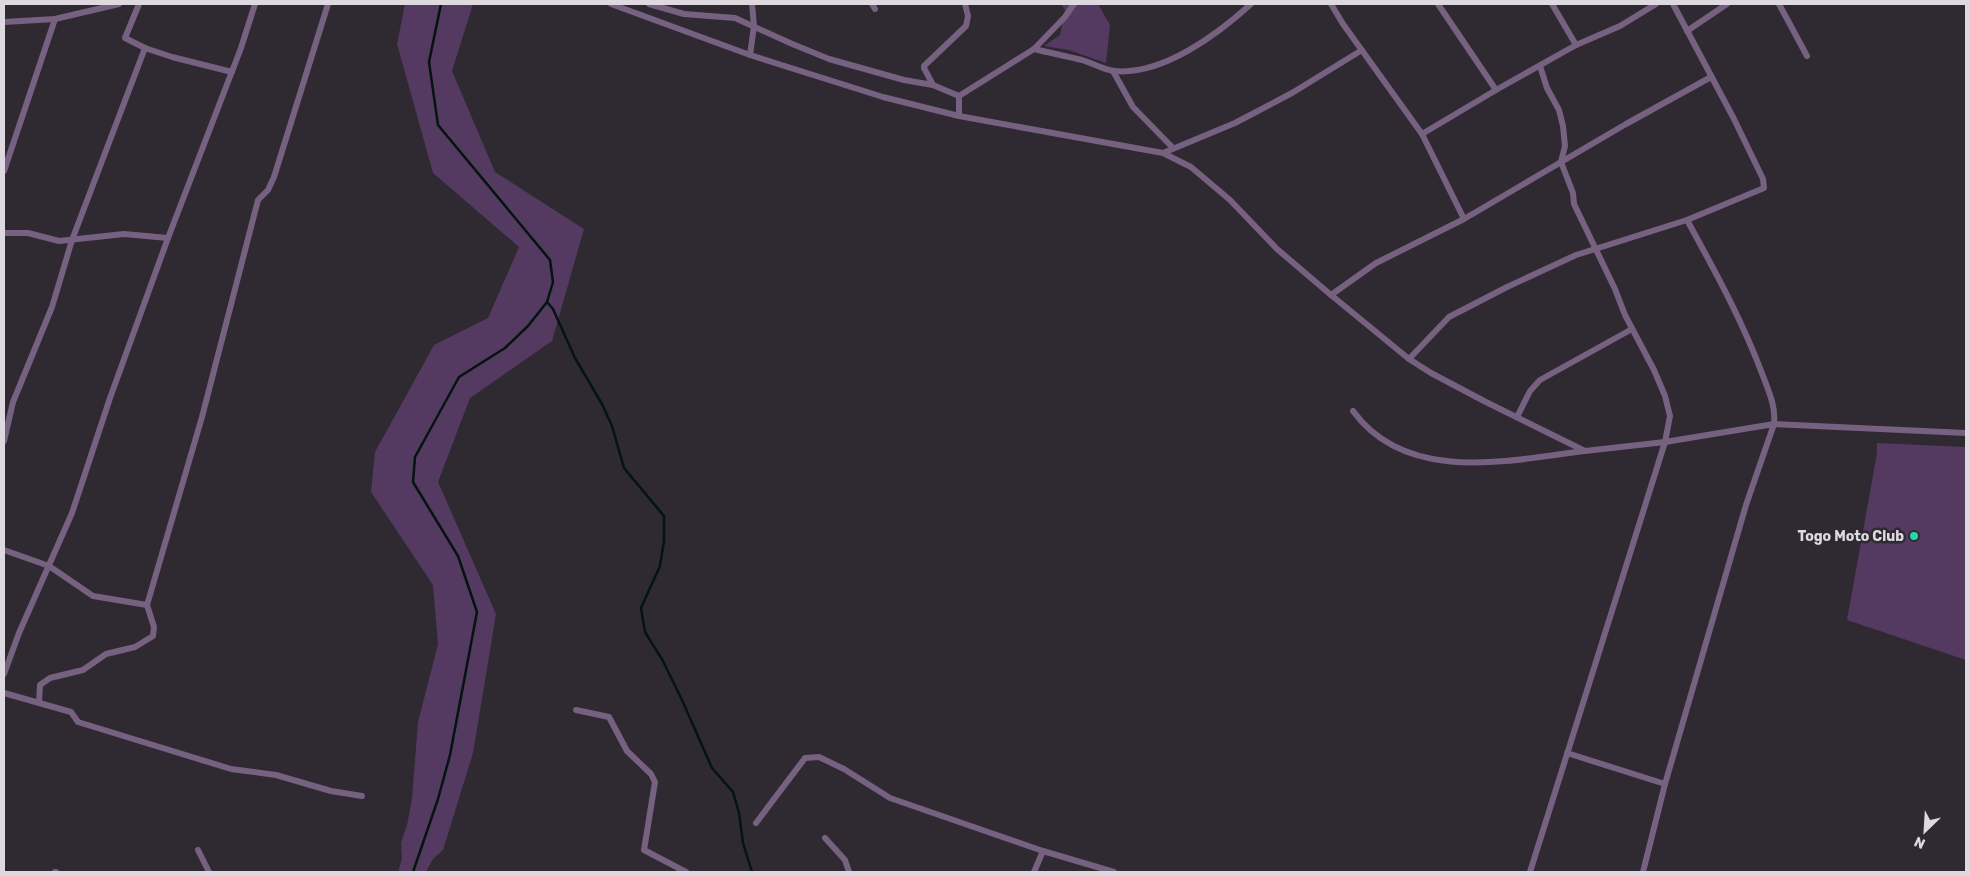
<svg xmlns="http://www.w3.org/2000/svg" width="1970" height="876" font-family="Rubik,sans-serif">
  <rect width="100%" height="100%" fill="#2f2932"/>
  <g fill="#543961">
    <path d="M405,4h68l-21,67 43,101 89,57 -32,112 -82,57 -32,84 58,132 -23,139 -30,97 -10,9 -7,13h-28l4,-13 -1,-16 6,-18 5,-26 6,-77 20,-78 -5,-59 -62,-93 4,-40 59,-107 54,-27 31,-71 -86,-74 -36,-129z"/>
    <path d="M1061,4h37l12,21 -4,38 -37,-13 -25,-4 16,-11 5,-25z"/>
    <path d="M1877,443l89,4v213l-119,-40 30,-167z"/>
  </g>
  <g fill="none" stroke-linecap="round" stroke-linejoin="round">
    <g stroke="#04140f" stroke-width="2.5">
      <path d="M547,302l6,7 22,49 27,46 10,22 12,42 40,48v25l-4,25 -19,42 4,24 18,29 19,39 30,68 21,24 6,21 4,30 9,29"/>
      <path d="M413,872l25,-73 12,-44 27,-143 -19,-56 -45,-74 2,-25 44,-80 46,-29 23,-22 19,-24 6,-20 -3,-22 -112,-135 -9,-63 12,-58"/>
    </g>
    <g stroke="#766181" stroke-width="6">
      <path d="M611,4l139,51 133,42 76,19 204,37 28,14 39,33 47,49 54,46 78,64 22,14 53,28 101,50 80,-9 109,-18 192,9"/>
      <path d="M649,4l35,10 51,4 55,25 39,16 75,21 29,5 26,11 75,-47c16,4 32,7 48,11 10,3 22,10 32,11 48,5 104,-37 137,-67"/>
      <path d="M872,4l3,5"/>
      <path d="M1331,4l12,20 79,110 42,85"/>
      <path d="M1438,4l58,86"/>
      <path d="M1552,4l24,41"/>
      <path d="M1779,4l28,52"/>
      <path d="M4,22l51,-3 64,-15"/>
      <path d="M1687,31l40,-27"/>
      <path d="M145,48l27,9 60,15"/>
      <path d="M1034,49l31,-32 9,-13"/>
      <path d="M750,55l4,-29 -2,-22"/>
      <path d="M1113,71l20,36 40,41"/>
      <path d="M933,85l-9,-17v-2l42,-40 2,-10 -3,-12"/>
      <path d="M959,96v20"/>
      <path d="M1422,134l74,-44 80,-45 44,-19 36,-22"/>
      <path d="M1163,153l72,-30 57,-30 70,-43"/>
      <path d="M4,171l51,-152"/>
      <path d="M4,233h24l31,8 65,-7 44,4"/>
      <path d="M1331,295l45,-32 88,-44 162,-95 85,-47"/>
      <path d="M1409,359l40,-42 58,-30 69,-32 111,-35 77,-32 -1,-9 -29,-60 -61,-115"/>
      <path d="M1353,411c53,73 155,50 231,40"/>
      <path d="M1517,417l13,-26 10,-11 92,-51"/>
      <path d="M4,441l9,-39 39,-95 20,-67 73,-192 -20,-10 14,-34"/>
      <path d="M4,550l45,16 44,30 54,9"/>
      <path d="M4,674l15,-41 53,-120 38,-115 58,-160 73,-190 14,-44"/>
      <path d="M4,693l67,19 7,10 153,47 45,6 55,16 31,5"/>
      <path d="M39,702l1,-17 10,-7 33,-8 23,-16 29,-7 18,-11 1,-9 -7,-22 55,-188 56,-217 10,-10 6,-13 54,-173"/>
      <path d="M576,710l33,7 18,34 24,23 4,8 -11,68 42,22"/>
      <path d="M1567,753l98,31"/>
      <path d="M756,823l49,-65 14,-1 25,12 46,29 153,53 71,21"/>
      <path d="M825,838l20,22 4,12"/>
      <path d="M198,850l11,22"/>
      <path d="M55,872h1"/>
      <path d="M1034,872l9,-21"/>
      <path d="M1530,872l135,-430 5,-26 -5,-20 -11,-26 -29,-55 -10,-26 -41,-85 -1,-11 -12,-31 4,-16 -2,-20 -4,-16 -12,-22 -7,-22"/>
      <path d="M1643,872l22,-88 81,-279 28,-81c2,-17 -5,-32 -11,-48 -20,-54 -48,-105 -76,-156"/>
    </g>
  </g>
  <circle fill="#27d5ad" stroke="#2f2932" stroke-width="2" cx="1914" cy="536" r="5"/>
  <g text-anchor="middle" stroke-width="5" stroke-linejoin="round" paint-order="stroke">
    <g font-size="14" font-weight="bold" fill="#ddd9df" stroke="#2f2932" text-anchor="end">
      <text x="1904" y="541">Togo Moto Club</text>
    </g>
  </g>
  <rect width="1970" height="876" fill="none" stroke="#ddd9df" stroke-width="10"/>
  <g transform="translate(1925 831) rotate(205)" stroke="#2f2932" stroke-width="4" paint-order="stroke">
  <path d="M0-4L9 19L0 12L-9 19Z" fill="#ddd9df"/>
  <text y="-8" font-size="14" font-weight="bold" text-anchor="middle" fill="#ddd9df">N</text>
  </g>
</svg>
